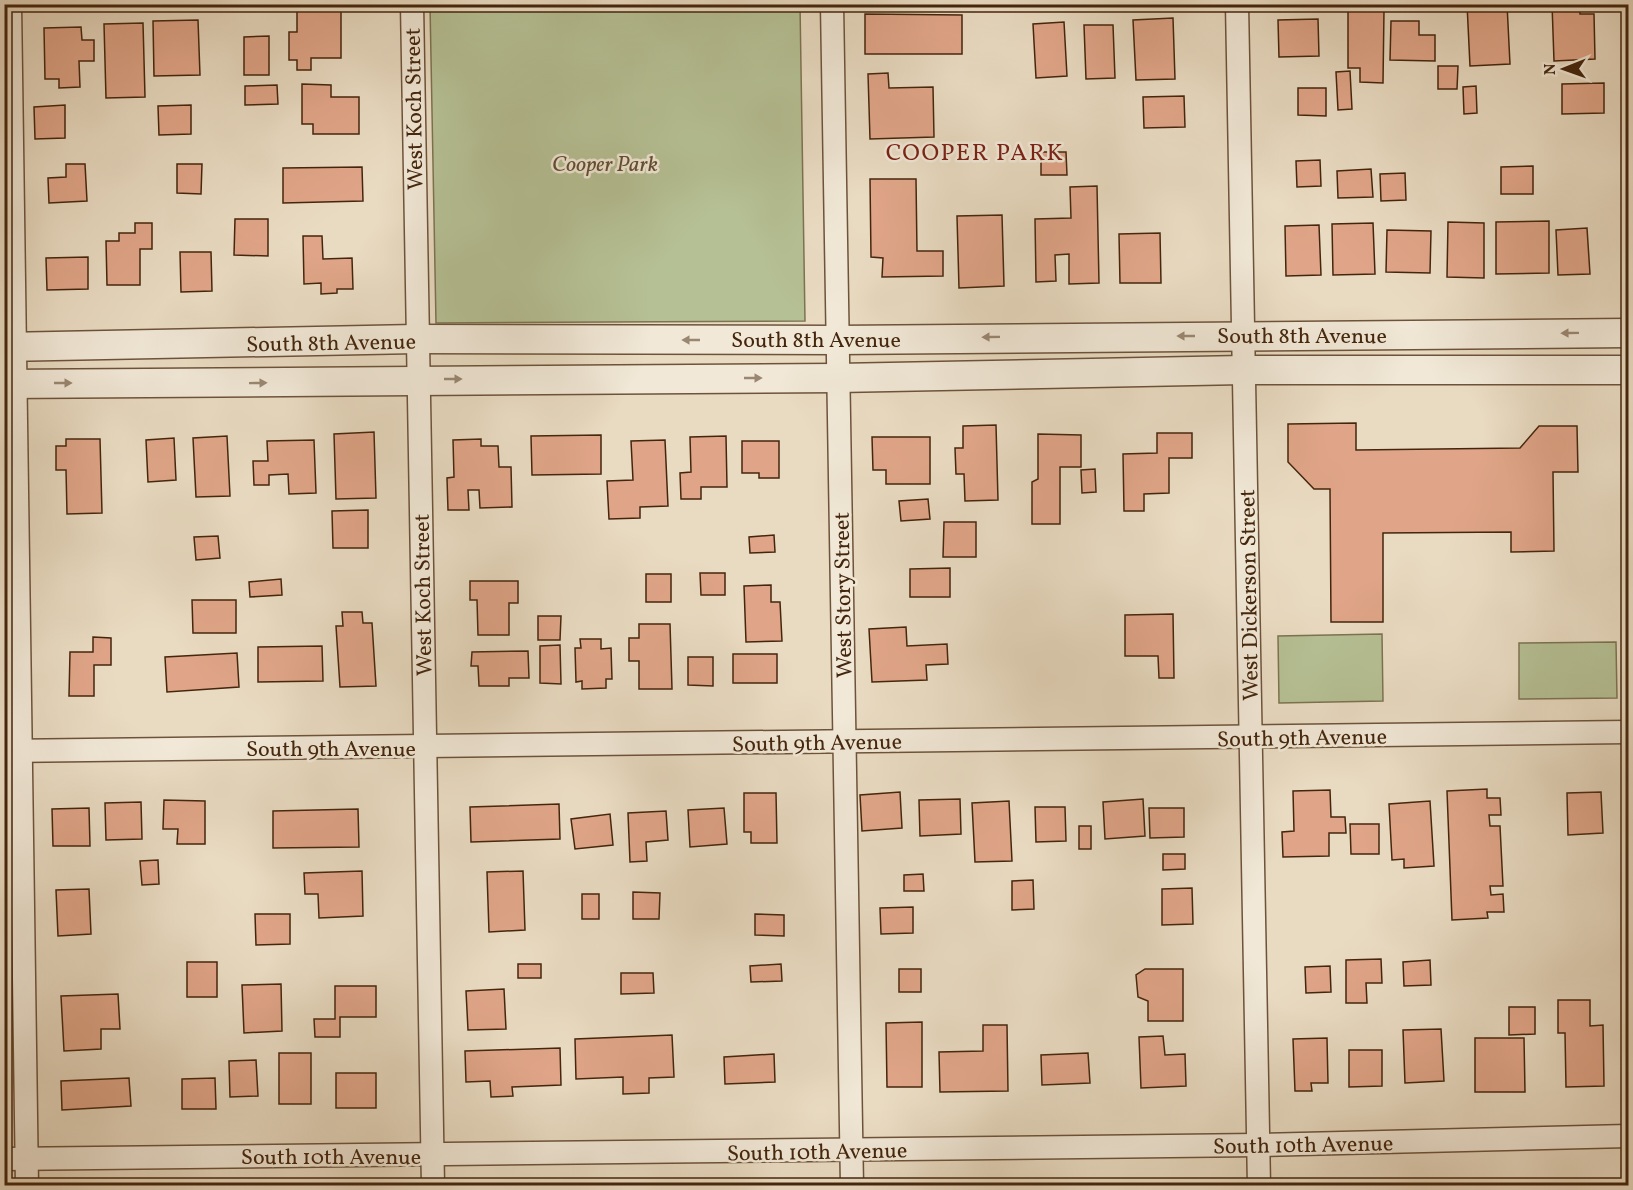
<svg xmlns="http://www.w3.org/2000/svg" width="1633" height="1190" font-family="Vollkorn,serif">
  <rect width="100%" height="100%" fill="#e9dbc2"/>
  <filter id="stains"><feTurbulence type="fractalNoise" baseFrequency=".00333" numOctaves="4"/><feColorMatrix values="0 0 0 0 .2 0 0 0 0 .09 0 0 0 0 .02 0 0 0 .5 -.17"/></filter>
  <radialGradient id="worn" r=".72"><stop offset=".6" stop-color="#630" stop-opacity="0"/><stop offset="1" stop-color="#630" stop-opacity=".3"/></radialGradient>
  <g fill="#b5c094" stroke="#7c7350" stroke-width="1.5">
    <path d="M430,5h370l5,316 -369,2z"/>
    <path d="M1382,634l1,67 -104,2 -1,-67z"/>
    <path d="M1616,642l1,56 -98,1v-56z"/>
  </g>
  <g fill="#e0a588" stroke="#44260d" stroke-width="1.5">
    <path d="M1467,4h40l3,60 -40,2z"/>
    <path d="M1552,4h27l1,10h14l1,45 -41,2z"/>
    <path d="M1348,10h36l-1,73 -23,-1v-14h-12z"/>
    <path d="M297,11h44v47h-30v12h-14v-10h-8v-28h8z"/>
    <path d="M865,14l97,1v39h-97z"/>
    <path d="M1173,18l2,61 -39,1 -3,-60z"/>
    <path d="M1318,19l1,37 -40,1 -1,-37z"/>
    <path d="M198,20l2,55 -46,1 -1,-55z"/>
    <path d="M1391,21h28v14h16v26l-45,-1z"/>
    <path d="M1064,22l3,54 -31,2 -3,-54z"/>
    <path d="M143,23l2,74 -39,1 -2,-74z"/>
    <path d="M1084,25h29l2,53 -29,1z"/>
    <path d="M81,27l1,13h12v21h-15l1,26 -21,1v-9h-14l-1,-51z"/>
    <path d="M269,36v39h-25v-38z"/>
    <path d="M1438,66h20l-1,23h-19z"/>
    <path d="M1350,71l2,38 -14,1 -2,-38z"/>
    <path d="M888,73l1,15 44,-1 1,50 -64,2 -2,-65z"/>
    <path d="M1604,83v30l-42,1v-30z"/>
    <path d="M302,84l29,1v12h28v37h-46v-10h-11z"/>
    <path d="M277,85l1,19 -33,1v-19z"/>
    <path d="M1476,86l1,27 -13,1 -1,-27z"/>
    <path d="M1298,88h28v28l-28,-1z"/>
    <path d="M1184,96l1,31 -41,1 -1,-31z"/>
    <path d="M65,105v33l-30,1 -1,-32z"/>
    <path d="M191,105v29l-32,1 -1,-29z"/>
    <path d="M1041,152h25l1,23h-26z"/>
    <path d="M1320,160l1,26 -24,1 -1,-26z"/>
    <path d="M66,164h19l2,37 -38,2 -1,-25 18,-1z"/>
    <path d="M177,164h25l-1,30 -24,-1z"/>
    <path d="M1533,166v28h-32v-27z"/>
    <path d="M362,167l1,34 -80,2v-35z"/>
    <path d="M1371,169l2,28 -35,1 -1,-27z"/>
    <path d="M1405,173l1,27 -25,1 -1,-27z"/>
    <path d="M870,179h46l1,72h26v25l-61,1 1,-19 -12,-1z"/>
    <path d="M1097,186l2,97 -30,1v-30l-14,1 1,26 -20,1 -1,-63 36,-1 -1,-31z"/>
    <path d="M1002,215l2,71 -45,2 -2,-72z"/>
    <path d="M235,219h33v37l-34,-1z"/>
    <path d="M1549,221v52l-53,1v-52z"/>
    <path d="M1448,222l36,1v55l-37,-1z"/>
    <path d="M135,223h17v26h-12v36h-33l-1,-44h13v-8h16z"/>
    <path d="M1373,223l2,51 -42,1 -1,-51z"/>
    <path d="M1319,225l2,50 -35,1 -1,-50z"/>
    <path d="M1587,228l3,46 -32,1 -2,-45z"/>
    <path d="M1387,230l44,1 -1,42 -44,-1z"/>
    <path d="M1160,233l1,50h-41l-1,-49z"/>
    <path d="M303,236h19l1,23 29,-1 1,31h-16v4l-16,1v-11l-17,1z"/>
    <path d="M180,252h31l1,39 -31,1z"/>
    <path d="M88,257v32l-41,1 -1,-32z"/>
    <path d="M1356,423v27l164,-2 19,-22h38l1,46h-25l1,79 -43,1v-20l-128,1v89h-52l-1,-133h-16l-26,-27v-38z"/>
    <path d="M996,425l2,75 -33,1 -1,-27h-8l-1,-26h8v-22z"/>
    <path d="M374,432l2,66 -40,1 -2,-65z"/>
    <path d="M1157,433h35v25h-23v35l-25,1v17h-20l-1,-57 34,-1z"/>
    <path d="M1038,434l43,1v32h-21v57h-28v-42l6,-3z"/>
    <path d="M601,435v39l-69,1 -1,-39z"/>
    <path d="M227,436l3,60 -34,1 -3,-59z"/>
    <path d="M726,436l1,51h-26v12h-20l-1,-26 11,-1 -1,-35z"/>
    <path d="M872,437h58v47h-44v-14h-13z"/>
    <path d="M174,438l2,42 -28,2 -2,-42z"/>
    <path d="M66,439h34l2,74 -35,1 -1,-44h-10v-24h10z"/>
    <path d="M481,439v7h17l1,21h12l1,40 -32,1 -1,-18h-11l1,20h-21l-1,-32 7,-1 -1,-37z"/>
    <path d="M314,440l2,53 -27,1 -1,-20 -19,1v10h-15l-1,-24h15l-1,-20z"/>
    <path d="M665,440l3,66 -28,1v11l-31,1 -2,-38 26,-1 -2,-39z"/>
    <path d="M742,441h37v37h-20v-5h-17z"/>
    <path d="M1095,469l1,23 -14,1 -1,-23z"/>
    <path d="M928,499l2,20 -29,2 -2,-20z"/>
    <path d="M368,510v38h-35l-1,-37z"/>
    <path d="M944,522h32v35h-33z"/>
    <path d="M774,535l1,17 -25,1 -1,-16z"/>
    <path d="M218,536l2,22 -24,2 -2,-23z"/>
    <path d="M950,568v29h-40v-28z"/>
    <path d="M700,573h25v22h-24z"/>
    <rect x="646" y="574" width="25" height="28"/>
    <path d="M281,579l1,16 -32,2 -1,-15z"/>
    <path d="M470,581h48v22h-9v32h-31l-1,-35h-7z"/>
    <path d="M771,585v17h9l2,39 -36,1 -2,-56z"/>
    <path d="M192,600h44v33h-43z"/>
    <path d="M342,612h20l1,11h9l4,63 -36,1 -4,-61h7z"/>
    <path d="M1173,614l1,64h-15l-1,-22h-33v-41z"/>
    <path d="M538,616h23l-1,24h-22z"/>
    <path d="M639,624h31l2,65h-33v-28h-10v-23h10z"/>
    <path d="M906,627l1,19 40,-2 1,20 -22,1 1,15 -55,2 -3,-53z"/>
    <path d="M93,637l18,1v27h-17v31h-25l1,-44h23z"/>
    <path d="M580,639h21v10l10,-1 1,31h-6v9l-24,1v-8l-6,1 -1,-34h6z"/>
    <path d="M560,645l1,39 -21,-1v-37z"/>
    <path d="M322,646l1,35 -65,1v-35z"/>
    <path d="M528,651l1,27h-20v8h-30l-1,-20h-7l1,-14z"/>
    <path d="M237,653l2,34 -72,5 -2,-35z"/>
    <rect x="733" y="654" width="44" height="29"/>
    <path d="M688,657h25v29l-25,-1z"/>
    <path d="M1487,789v9h13l1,17h-12l1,11h10l3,60h-13l1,9 12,-1 1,18h-17l1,6 -36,2 -5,-129z"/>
    <path d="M1330,790l1,27h14l1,16h-17v23l-46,1 -1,-25 12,-1 -1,-40z"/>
    <path d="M900,792l2,36 -40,3 -2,-36z"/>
    <path d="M1601,792l2,41 -35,2 -1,-42z"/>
    <path d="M744,793h32l1,50h-26v-11h-7z"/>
    <path d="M960,799l1,35 -41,2 -1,-36z"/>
    <path d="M1143,799l2,37 -40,3 -2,-37z"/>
    <path d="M164,800l41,1v43h-28l1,-15h-15z"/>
    <path d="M1009,801l3,60 -37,1 -3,-59z"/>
    <path d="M1430,801l4,65 -30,2v-9l-12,1 -3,-56z"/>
    <path d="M141,802l1,37 -36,1 -1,-37z"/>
    <path d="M559,804l1,35 -89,3 -1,-35z"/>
    <path d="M1035,807h30l1,34 -30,1z"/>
    <path d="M89,808l1,38h-37l-1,-37z"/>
    <path d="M724,808l3,36 -37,3 -2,-37z"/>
    <path d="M1149,808h35v29l-34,1z"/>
    <path d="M358,809l1,38 -86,1v-37z"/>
    <path d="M666,811l2,29 -22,2 1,19 -17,1 -2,-49z"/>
    <path d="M610,814l3,31 -38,4 -4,-30z"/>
    <path d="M1350,824h29v30h-28z"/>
    <rect x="1079" y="826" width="12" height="23"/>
    <path d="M1163,854h22v15l-22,1z"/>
    <path d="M158,860l1,24 -17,1 -2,-24z"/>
    <path d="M362,871l1,45 -44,2 -1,-24h-13l-1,-21z"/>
    <path d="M523,871l2,59 -36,2 -2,-60z"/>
    <path d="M923,874l1,17h-20v-16z"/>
    <path d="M1033,880l1,29 -22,1v-29z"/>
    <path d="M1192,888l1,36 -31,1v-36z"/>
    <path d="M89,889l2,45 -33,2 -2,-46z"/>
    <path d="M633,892l27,1 -1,26h-26z"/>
    <rect x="582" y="894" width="17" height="25"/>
    <path d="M913,907v26l-32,1 -1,-26z"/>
    <path d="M255,914h35v30l-34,1z"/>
    <path d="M755,914l29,1v21l-29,-1z"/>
    <path d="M1381,959l1,24h-16l1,20h-21v-43z"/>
    <path d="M1430,960l1,25 -27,1 -1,-24z"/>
    <rect x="187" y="962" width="30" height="35"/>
    <rect x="518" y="964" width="23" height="14"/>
    <path d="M781,964l1,17 -31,1 -1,-16z"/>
    <path d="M1330,966l1,26 -25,1 -1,-26z"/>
    <rect x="899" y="969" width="22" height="23"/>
    <path d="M1145,969h38v52h-35v-20l-10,-4 -2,-22z"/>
    <path d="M621,973h32l1,20 -33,1z"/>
    <path d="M281,984l1,47 -38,2 -2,-48z"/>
    <path d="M335,986h41v31h-36v20h-25l-1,-18h21z"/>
    <path d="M504,989l2,40 -38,1 -2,-39z"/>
    <path d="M118,994l2,35h-19v20l-37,2 -3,-55z"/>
    <path d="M1558,1000h32v26l13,-1 1,61 -38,1 -1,-54h-7z"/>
    <path d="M1509,1007h26v27l-26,1z"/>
    <path d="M922,1022v65h-35l-1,-64z"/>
    <path d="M983,1025h24l1,66 -68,1 -1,-40 44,-1z"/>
    <path d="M1441,1029l3,52 -39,2 -2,-53z"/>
    <path d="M672,1035l2,42 -25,1v15l-26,1v-17l-47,2 -1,-40z"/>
    <path d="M1163,1036l2,19 20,-1 1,32 -45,2 -2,-51z"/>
    <path d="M1327,1038l1,45h-17l1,8h-17l-2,-52z"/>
    <path d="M1475,1038h49l1,54h-50z"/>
    <path d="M560,1048l1,37 -49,2 1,9 -22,1 -1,-16 -24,1 -1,-31z"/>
    <path d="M1349,1050h33v36l-33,1z"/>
    <rect x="279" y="1053" width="32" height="51"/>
    <path d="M1088,1053l2,30 -48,2 -1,-30z"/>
    <path d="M774,1054l1,28 -50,2 -1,-27z"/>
    <path d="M256,1060l2,36 -28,1 -1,-36z"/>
    <rect x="336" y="1073" width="40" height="35"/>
    <path d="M129,1078l2,28 -69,4 -1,-29z"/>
    <path d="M215,1078l1,31h-34v-30z"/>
  </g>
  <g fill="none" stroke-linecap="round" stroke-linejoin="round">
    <g stroke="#6d533a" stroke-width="25">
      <g id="minor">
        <path d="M10,4l17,1182"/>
        <path d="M412,4l21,1182"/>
        <path d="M832,4l20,1182"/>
        <path d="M1237,4l22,1182"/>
        <path d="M4,751l1624,-19"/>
        <path d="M4,1159l1254,-14 370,-9"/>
      </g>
    </g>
    <g stroke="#6d533a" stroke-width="31">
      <g id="tertiary">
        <path d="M4,347l412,-8 421,1 791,-7"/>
        <path d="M4,384l834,-6 405,-8h385"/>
      </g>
    </g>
    <use href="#minor" stroke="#f1e8d7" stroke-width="22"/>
    <use href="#tertiary" stroke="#f1e8d7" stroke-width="28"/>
  </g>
  <defs><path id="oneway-solid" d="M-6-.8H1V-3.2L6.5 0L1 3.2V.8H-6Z" transform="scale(1.5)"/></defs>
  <g fill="#9a8772">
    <use href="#oneway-solid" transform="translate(1570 333) rotate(179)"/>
    <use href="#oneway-solid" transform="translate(1186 336) rotate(180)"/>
    <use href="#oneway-solid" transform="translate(991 337) rotate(179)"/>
    <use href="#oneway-solid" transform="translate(691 340) rotate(-180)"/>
    <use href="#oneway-solid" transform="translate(753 378)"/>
    <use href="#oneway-solid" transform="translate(453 379)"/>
    <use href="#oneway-solid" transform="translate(63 383)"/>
    <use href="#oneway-solid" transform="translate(258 383) rotate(-1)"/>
  </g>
  <g text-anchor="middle" stroke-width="5" stroke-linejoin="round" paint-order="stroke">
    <g font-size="22" fill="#44260d" stroke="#f1e8d7">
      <text transform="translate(413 109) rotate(-91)" y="8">West Koch Street</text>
      <text x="1302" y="343">South 8th Avenue</text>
      <text x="816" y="347">South 8th Avenue</text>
      <text transform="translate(331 342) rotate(-1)" y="8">South 8th Avenue</text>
      <text transform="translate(422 595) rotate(-91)" y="8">West Koch Street</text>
      <text transform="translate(842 595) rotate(-91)" y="8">West Story Street</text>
      <text transform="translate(1248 595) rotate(-91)" y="8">West Dickerson Street</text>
      <text transform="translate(1302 737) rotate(-1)" y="8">South 9th Avenue</text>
      <text transform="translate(817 742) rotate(-1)" y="8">South 9th Avenue</text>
      <text x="331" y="756">South 9th Avenue</text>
      <text transform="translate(1303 1144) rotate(-1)" y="8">South 10th Avenue</text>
      <text transform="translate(817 1151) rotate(-1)" y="8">South 10th Avenue</text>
      <text x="331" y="1164">South 10th Avenue</text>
    </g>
    <g font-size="22" font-style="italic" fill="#604c2f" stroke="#f1e8d7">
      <text x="605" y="171">Cooper Park</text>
    </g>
    <g font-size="24" letter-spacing="1.5" fill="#7a1f14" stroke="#f1e8d7">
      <text x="975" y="160">COOPER PARK</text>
    </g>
  </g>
  <rect width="1633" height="1190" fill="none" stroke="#e9dbc2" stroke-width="24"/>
  <rect x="6" y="6" width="1621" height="1178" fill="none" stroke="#44260d" stroke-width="3"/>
  <rect x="12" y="12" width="1609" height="1166" fill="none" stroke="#44260d" stroke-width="1.5"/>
  <g transform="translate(1564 69) rotate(269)" stroke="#f1e8d7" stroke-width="4.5" paint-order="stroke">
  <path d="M0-4.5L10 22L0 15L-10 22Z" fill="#44260d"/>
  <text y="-9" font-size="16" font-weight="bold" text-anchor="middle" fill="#44260d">N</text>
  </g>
  <rect width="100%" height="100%" filter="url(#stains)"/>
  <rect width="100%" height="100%" fill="url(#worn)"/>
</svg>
